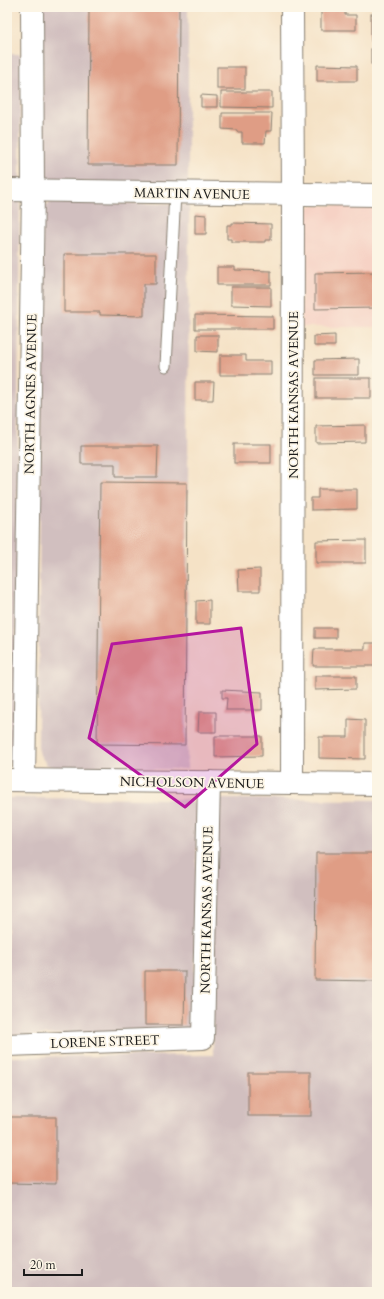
<svg xmlns="http://www.w3.org/2000/svg" width="384" height="1299" font-family="Cardo,serif">
  <rect width="100%" height="100%" fill="#fcf5e5"/>
  <filter id="ink" filterUnits="userSpaceOnUse"><feTurbulence type="fractalNoise" baseFrequency=".025" numOctaves="2"/><feDisplacementMap in="SourceGraphic" scale="8" xChannelSelector="R" yChannelSelector="G"/><feConvolveMatrix kernelMatrix="1 2 1 2 8 2 1 2 1" color-interpolation-filters="sRGB"/></filter>
  <filter id="wash" filterUnits="userSpaceOnUse"><feTurbulence type="fractalNoise" baseFrequency=".012" numOctaves="4" result="noise"/><feDisplacementMap in="SourceGraphic" scale="16" xChannelSelector="R" yChannelSelector="G"/><feGaussianBlur stdDeviation="0.9" result="paint"/><feColorMatrix in="noise" values="0 0 0 0 0 0 0 0 0 0 0 0 0 0 0 0 0 1.4 0 .05"/><feComposite in="paint" operator="in"/></filter>
  <g filter="url(#wash)">
    <rect width="100%" height="100%" fill="#f5e2c6"/>
    <path fill="#f6d2c5" d="M377,205v122h-76l2,-116 9,-5z"/>
    <g fill="#d1bfbf">
      <path d="M42,7h146v179l-142,-5 -3,-4z"/>
      <path d="M7,54h14l-6,702 -4,6 -4,2z"/>
      <path d="M51,202l138,2 -2,565h-128l-12,-4 -7,-10 -2,-8 4,-535 2,-6z"/>
      <path d="M7,798l180,1 8,5 2,5 -2,211 -5,9 -183,7z"/>
      <path d="M222,799l155,1v492h-370v-235l206,-2 -2,-243 6,-11z"/>
    </g>
    <g id="blocks">
      <g fill="#df9d85">
        <path d="M89,7h90l-1,158h-90z"/>
        <path d="M321,7h24v8h11v15h-35z"/>
        <rect x="371" y="14" width="6" height="27"/>
        <rect x="371" y="49" width="6" height="15"/>
        <path d="M317,65l40,1v15h-40z"/>
        <rect x="217" y="67" width="28" height="22"/>
        <path d="M221,92h51v16l-51,-1z"/>
        <path d="M201,95l16,1v11h-16z"/>
        <path d="M222,113h50l-1,18h-5l-1,12h-23v-11h-5v-2l-15,-1z"/>
        <path d="M195,214l11,1v19h-11z"/>
        <path d="M232,223l39,1v16h-6v2h-34v-3h-4v-14h5z"/>
        <path d="M64,254h92v30h-12v32l-44,-1v-3h-36z"/>
        <path d="M217,267h18v3l36,1v14h-54z"/>
        <path d="M377,272v36l-62,1v-36z"/>
        <path d="M231,287h40v19l-40,-1z"/>
        <path d="M195,315l78,1v13h-78z"/>
        <path d="M197,335h21v17l-21,-1z"/>
        <path d="M335,335v11h-21v-10z"/>
        <path d="M220,355h26v6h25v14h-51z"/>
        <path d="M359,359v16h-44v-15z"/>
        <rect x="316" y="378" width="55" height="20"/>
        <path d="M195,382h19l-1,18h-18z"/>
        <path d="M365,425v17l-49,1v-17z"/>
        <rect x="234" y="444" width="37" height="19"/>
        <path d="M81,446h77l-1,31h-42v-13h-34z"/>
        <path d="M100,482l87,1 -2,262 -88,-1z"/>
        <path d="M318,489h39v20l-46,1v-12h7z"/>
        <path d="M366,540v23h-50v-22z"/>
        <path d="M260,569v22h-21l-1,-21z"/>
        <path d="M7,592h2l-1,37h-1z"/>
        <path d="M210,600v24h-14v-23z"/>
        <rect x="315" y="628" width="21" height="10"/>
        <path d="M365,643h12v23h-64l1,-17h51z"/>
        <path d="M315,676h41v13l-41,1z"/>
        <path d="M222,690l40,2v18h-36l1,-12h-5z"/>
        <path d="M199,712h17v20h-18z"/>
        <path d="M348,719l17,1v39l-46,-1v-21h29z"/>
        <path d="M215,736h47v20l-47,1z"/>
        <path d="M316,853h61v128l-62,-1z"/>
        <path d="M145,971h40l-1,54h-39z"/>
        <rect x="248" y="1072" width="63" height="44"/>
        <path d="M7,1117h49v67l-49,-1z"/>
      </g>
    </g>
  </g>
  <g filter="url(#ink)">
    <use href="#blocks" fill-opacity="0" stroke="#887f71" stroke-width="1"/>
    <g fill="none" stroke-linecap="round" stroke-linejoin="round">
      <g stroke="#887f71" stroke-width="13">
        <path id="lane" d="M166,366l9,-173"/>
      </g>
      <g stroke="#887f71" stroke-width="24">
        <g id="street">
          <path d="M292,7l1,188 -1,588"/>
          <path d="M7,190l370,5"/>
          <path d="M7,780l370,4"/>
          <path d="M24,780l9,-589 -1,-184"/>
          <path d="M7,1045l196,-7 6,-256"/>
        </g>
      </g>
      <use href="#lane" stroke="#fff" stroke-width="11"/>
      <use href="#street" stroke="#fff" stroke-width="22"/>
    </g>
  </g>
  <path fill="#b5179e" fill-opacity="0.2" stroke="#b5179e" stroke-width="3" stroke-linejoin="round" d="M241,628l16,116 -72,63 -96,-69 23,-94z"/>
  <g text-anchor="middle" stroke-width="3.5" stroke-linejoin="round" paint-order="stroke">
    <g font-size="13" fill="#1c1c1c" stroke="#fcf5e5">
      <text transform="translate(192 193) rotate(1)" y="5">MARTIN AVENUE</text>
      <text transform="translate(30 394) rotate(-89)" y="5">NORTH AGNES AVENUE</text>
      <text transform="translate(293 395) rotate(-90)" y="5">NORTH KANSAS AVENUE</text>
      <text transform="translate(192 782) rotate(1)" y="5">NICHOLSON AVENUE</text>
      <text transform="translate(206 910) rotate(-89)" y="5">NORTH KANSAS AVENUE</text>
      <text transform="translate(105 1041) rotate(-2)" y="5">LORENE STREET</text>
    </g>
  </g>
  <rect width="384" height="1299" fill="none" stroke="#fcf5e5" stroke-width="24"/>
  <path d="M24 1269v6h58v-6" fill="none" stroke="#1c1c1c" stroke-width="2"/>
  <text x="30" y="1269" font-size="12" fill="#1c1c1c" stroke="#fcf5e5" stroke-width="3" paint-order="stroke">20 m</text>
</svg>
